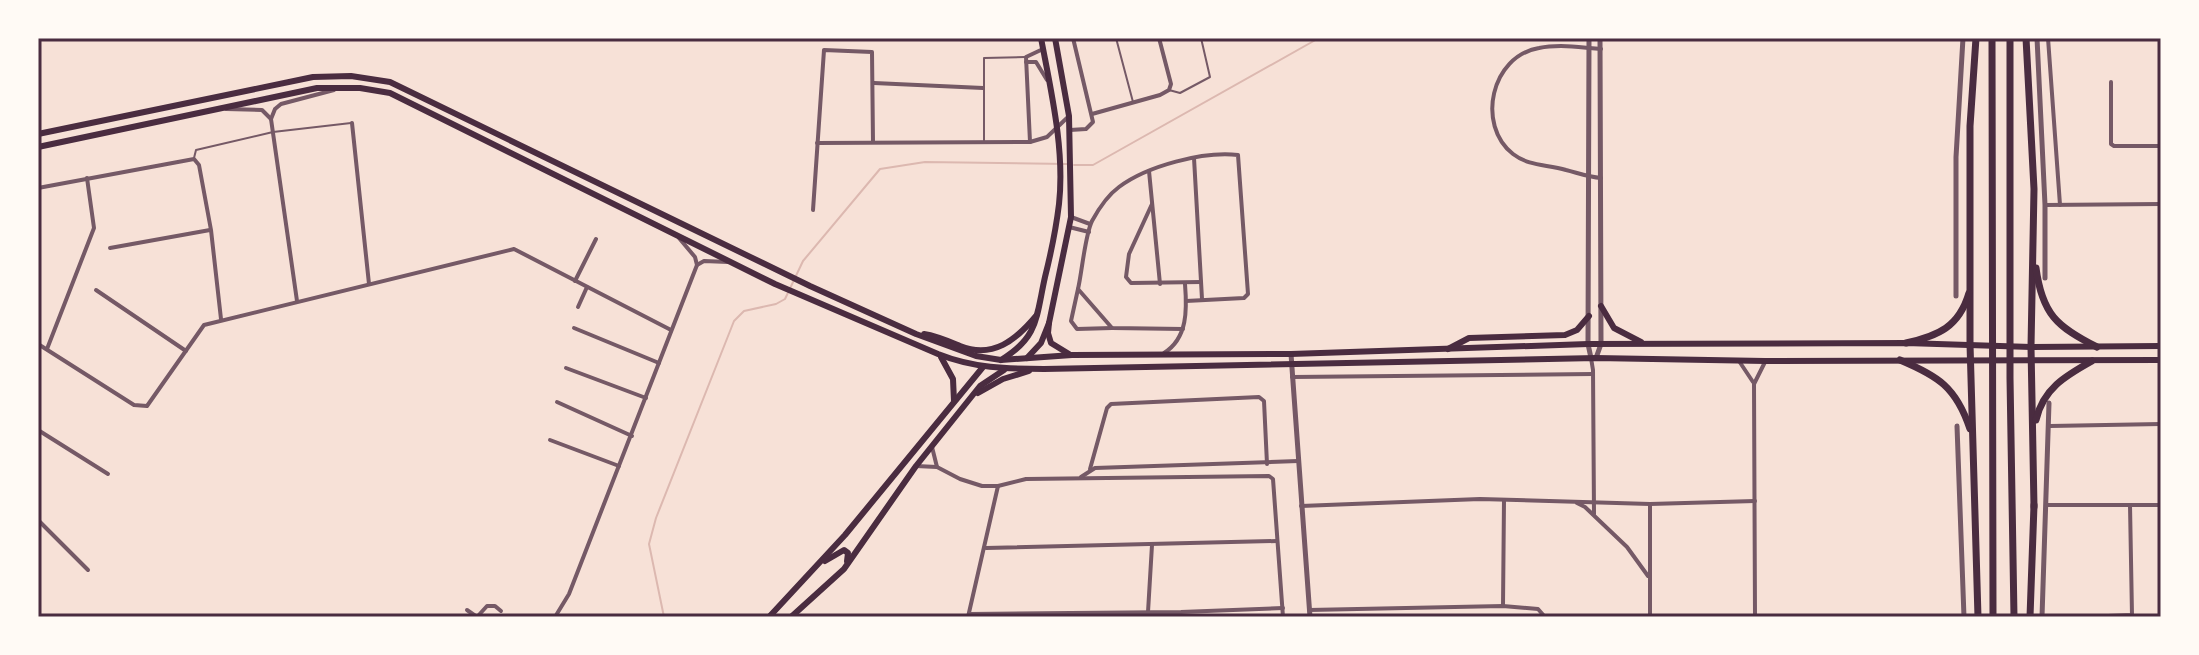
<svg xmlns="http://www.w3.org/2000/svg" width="2199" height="655" font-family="Poppins,sans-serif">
  <rect width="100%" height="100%" fill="#f7e1d7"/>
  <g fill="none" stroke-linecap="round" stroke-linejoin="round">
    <g stroke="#dcb8b0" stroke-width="2">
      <path d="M1074,165h19l226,-127"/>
      <path d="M664,617l-15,-73 7,-26 78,-197 10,-10 32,-7 9,-5 18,-38 77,-92 45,-7 142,2"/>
    </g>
    <g stroke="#755966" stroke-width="2">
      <path d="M1116,38l17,64"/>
      <path d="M1169,90l11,3 30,-16 -9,-39"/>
      <path d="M984,142v-84l41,-1"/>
      <path d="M194,158l2,-8 77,-18 78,-9"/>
    </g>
    <g stroke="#755966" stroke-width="4">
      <path d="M2048,38l12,167"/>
      <path d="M1601,49c-20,-2 -43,-5 -62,-1 -48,8 -63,77 -26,106 17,13 34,10 53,16 12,3 22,7 35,8"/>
      <path d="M1026,62h10l11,18"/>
      <path d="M2161,63v73"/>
      <path d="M2111,82v62l3,2h47"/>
      <path d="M874,83l109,5"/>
      <path d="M226,109l36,1 9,9"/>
      <path d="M1092,114l68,-19 9,-5 2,-6 -12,-46"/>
      <path d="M352,123l17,161"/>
      <path d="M1070,130l16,-1 7,-7 -20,-84"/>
      <path d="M1030,142l-4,-85 17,-8"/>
      <path d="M817,143l213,-1 17,-5 22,-21"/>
      <path d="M1194,158l8,141"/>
      <path d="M1149,171l11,113"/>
      <path d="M38,188l156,-29 5,6 12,65 10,89"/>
      <path d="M1152,204l-23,50 -3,23 5,6 70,-1"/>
      <path d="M2045,205l116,-1"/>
      <path d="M813,210l11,-160 48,2 1,90"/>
      <path d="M1071,217l19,7"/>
      <path d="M1069,227l20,5"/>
      <path d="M110,248l100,-18"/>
      <path d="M697,265l7,-4 24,1"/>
      <path d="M575,281l21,-42"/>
      <path d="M1078,289l-7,32 6,8 35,-1"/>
      <path d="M96,290l90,61"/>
      <path d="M297,301l-26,-182 4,-10 6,-5 53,-14"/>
      <path d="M578,307l9,-20"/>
      <path d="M574,328l85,35"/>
      <path d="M1183,329l-71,-1 -34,-39c4,-17 7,-54 14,-68 6,-11 16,-26 27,-34 28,-21 84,-36 119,-32l10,139 -4,4 -58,3"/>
      <path d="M38,344l96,61 13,1 57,-81 310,-76 157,81"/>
      <path d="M47,349l47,-121 -7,-50"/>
      <path d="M1164,353c24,-15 23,-44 21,-69"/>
      <path d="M1591,358l2,12 1,144"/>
      <path d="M1739,361l14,21"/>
      <path d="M566,368l80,30"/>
      <path d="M1292,377l301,-3"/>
      <path d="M557,402l75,34"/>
      <path d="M2050,426l111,-2"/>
      <path d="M38,430l70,44"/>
      <path d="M550,440l69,26"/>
      <path d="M932,447l5,20"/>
      <path d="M916,466l21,1 23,12 22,7h16l28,-7 243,-3 4,3 10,138"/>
      <path d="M1090,469l17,-61 4,-4 148,-7 5,4 3,63"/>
      <path d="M1081,477l14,-9 203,-7"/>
      <path d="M1577,503l8,4 42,40 21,29"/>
      <path d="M2046,505h115"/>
      <path d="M1301,506l179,-7 170,5 105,-3"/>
      <path d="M38,520l50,50"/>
      <path d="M986,548l291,-7"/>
      <path d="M1503,606l1,-106"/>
      <path d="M467,610l10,7 10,-11h8l6,5"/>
      <path d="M1309,610l194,-4 35,3 7,8"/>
      <path d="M1148,612l4,-67"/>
      <path d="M969,614l212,-2 102,-4"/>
      <path d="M555,617l14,-23 128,-329 -2,-8 -16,-19"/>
      <path d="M968,617l30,-131"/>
      <path d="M1650,617v-113"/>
      <path d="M1755,617l-1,-233 11,-22"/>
      <path d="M2084,617l48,-2 -2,-110"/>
    </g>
    <g stroke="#755966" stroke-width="5">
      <path d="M1589,38l-1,306 3,14"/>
      <path d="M2037,38l8,167v73"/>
      <path d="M1956,296v-139l7,-119"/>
      <path d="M1291,354l19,263"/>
      <path d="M1596,358l5,-14 -1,-306"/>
      <path d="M1957,426l7,191"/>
      <path d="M2042,617l7,-214"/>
    </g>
    <g stroke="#4a2c40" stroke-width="6">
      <path d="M1027,358l14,-15 8,-20 22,-106 -2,-101 -14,-78"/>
      <path d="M1001,360c38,-23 35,-43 44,-83 6,-24 11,-48 14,-73 6,-54 -8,-113 -18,-166"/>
    </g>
    <g stroke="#4a2c40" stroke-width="6">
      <path d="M38,134l275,-57 38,-1 39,6 420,204 106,48 60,22 25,4 71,-5 219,-1 297,-10 318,-1 125,4 130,-1"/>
      <path d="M38,147l279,-59h43l30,5 385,191 163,70c35,14 69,15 106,15l552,-11 169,3 396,-1"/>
      <path d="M1601,306l13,22 27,14"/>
      <path d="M1049,323l-1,10 3,10 18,11"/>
      <path d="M924,334c13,2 24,7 36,12 33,13 56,-6 76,-30"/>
      <path d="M1448,349l21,-11 96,-3 12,-5 12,-14"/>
      <path d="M941,357l12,22 1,22"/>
      <path d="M978,393l25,-14 26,-8"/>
      <path d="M825,561l19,-11 4,3 -1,8"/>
      <path d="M769,617l76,-82 138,-168"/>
      <path d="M791,617l53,-48 72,-103 64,-80 24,-16"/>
    </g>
    <g stroke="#4a2c40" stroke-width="7">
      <path d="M1976,38l-6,88v218l8,273"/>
      <path d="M1992,38l1,579"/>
      <path d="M2010,38v340l4,239"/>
      <path d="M2026,38l8,151 -3,158 3,160"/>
      <path d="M2036,268c6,46 21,59 61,79"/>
      <path d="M1906,343c32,-7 53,-16 63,-50"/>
      <path d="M1900,360c38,16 56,27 70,69"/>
      <path d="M2036,420c7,-31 29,-44 56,-59"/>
      <path d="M2030,617l4,-112"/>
    </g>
  </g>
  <rect width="2199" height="655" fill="none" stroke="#fffaf5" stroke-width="80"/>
  <rect x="40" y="40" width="2119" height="575" fill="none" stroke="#4a2c40" stroke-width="3"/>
</svg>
